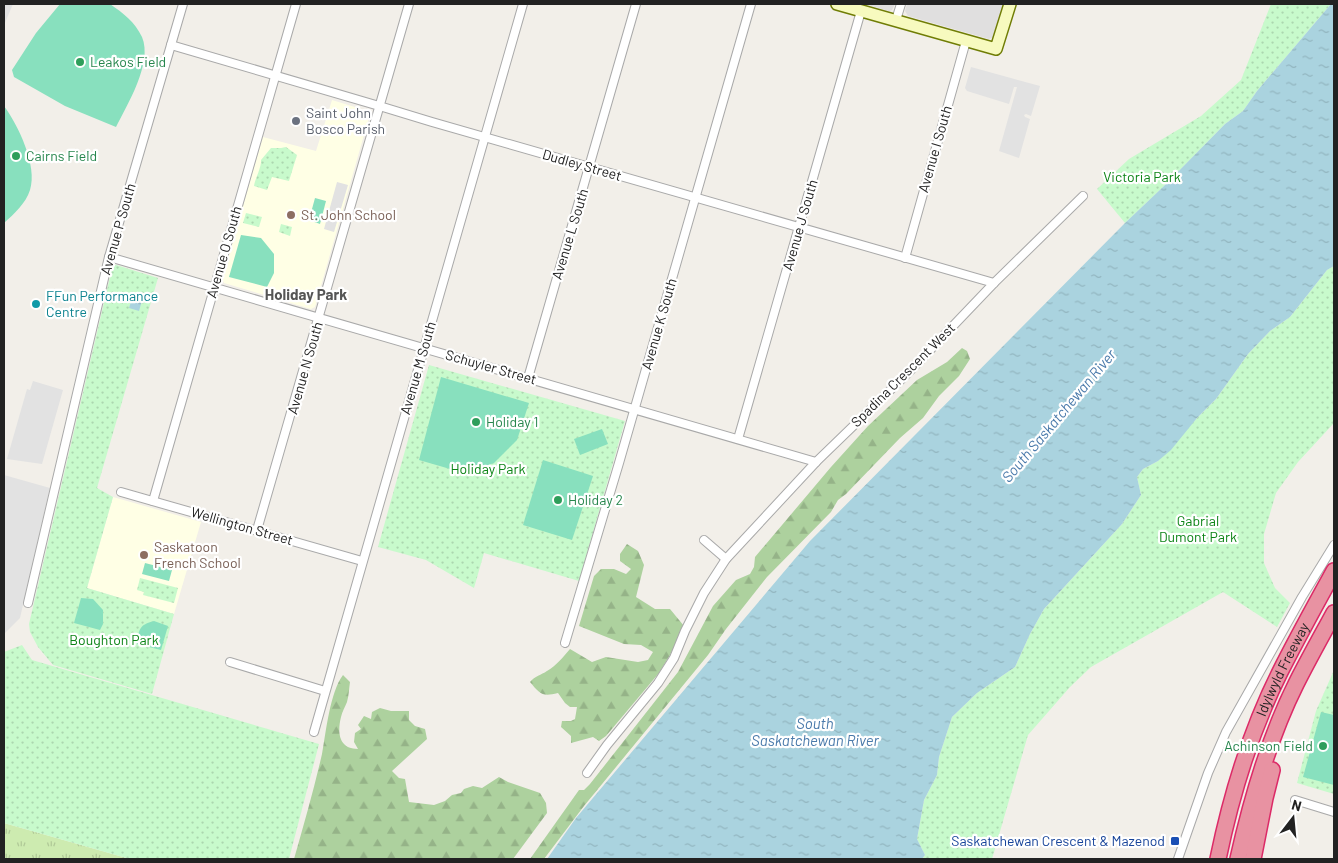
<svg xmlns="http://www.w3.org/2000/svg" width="1338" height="863" font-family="Barlow,sans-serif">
  <defs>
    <pattern id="grass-tufts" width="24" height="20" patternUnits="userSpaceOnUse" patternTransform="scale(1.25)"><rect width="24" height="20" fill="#cdebb0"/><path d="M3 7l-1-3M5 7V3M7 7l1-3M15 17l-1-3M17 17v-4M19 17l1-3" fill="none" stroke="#b0c997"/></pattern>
    <pattern id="forest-firs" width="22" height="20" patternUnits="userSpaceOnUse" patternTransform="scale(1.25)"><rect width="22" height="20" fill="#add19e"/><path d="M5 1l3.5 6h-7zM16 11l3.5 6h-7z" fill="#95b388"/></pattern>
    <pattern id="park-dots" width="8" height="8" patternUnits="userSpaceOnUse" patternTransform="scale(1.25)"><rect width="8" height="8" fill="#c8facc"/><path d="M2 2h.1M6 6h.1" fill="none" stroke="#acd6af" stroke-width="1.8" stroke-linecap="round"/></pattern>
    <pattern id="water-ripples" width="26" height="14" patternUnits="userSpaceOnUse" patternTransform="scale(1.25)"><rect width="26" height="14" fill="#aad3df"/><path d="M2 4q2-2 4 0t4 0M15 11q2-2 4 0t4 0" fill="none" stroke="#92b5bf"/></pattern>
  </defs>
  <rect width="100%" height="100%" fill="#f2efe9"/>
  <g fill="#e0dfdf">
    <path d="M865,4h30l-3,6 -3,1z"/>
    <path d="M907,4h99l-11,33 -6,2 -81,-23 -3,-5z"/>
  </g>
  <g fill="#ffffe5">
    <path d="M332,100l36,11 2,3 -55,193 -4,2 -87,-26 -2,-4 41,-142 53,14z"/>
    <path d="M113,497l88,25 -27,92 -87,-26z"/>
  </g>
  <path fill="url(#grass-tufts)" d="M4,823l126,36h-126z"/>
  <g fill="url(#forest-firs)">
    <path d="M962,348l5,3 3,8 -11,17 -20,20 -16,22 -23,20 -54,56 -8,6 -7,12 -64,65 -41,52 -18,26 -124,151 -40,53h-14l49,-69h5l6,-6 88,-112 35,-66 23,-26 14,-6 4,-7 1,-10 76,-90 37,-41 49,-46 30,-18z"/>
    <path d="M627,544l11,7 6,14 -8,32 19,12h15l14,17 -14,29 -11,18 -53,63 -7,5 -6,-4 -22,6v-7l-10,-9 1,-6h9l4,-2 2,-12h-7l-5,-4 -7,-10c-16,4 -18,1 -28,-11 5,-6 11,-7 17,-11 10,-6 16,-14 23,-22l22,13 14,-5 32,5 10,-2 5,-8 -12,-7 -17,-1 -45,-18 15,-50 7,-7h13l12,5 5,-5 -11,-8v-7z"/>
    <path d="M343,675l7,7c-1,6 -1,13 -3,20 -2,5 -5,10 -6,15 -4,16 -2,32 17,32l-4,-7 1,-9 6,-4 -3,-4 6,-9 7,3 1,-7 8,-4 11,3h18v9l6,6 10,3 2,10 -35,32 7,7 6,1 4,23 25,3 11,-4 7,-6 9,-2 3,-4 9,-3 9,2 17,-11 9,5 32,11 6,10 1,10 -34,46h-219c10,-35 20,-70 28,-105 4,-22 8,-62 21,-79z"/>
  </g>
  <g fill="url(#park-dots)">
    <path d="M1271,4h60l-74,87 -14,20 -18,13 -61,62 -39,37 -28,-34 32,-30 72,-43 40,-36z"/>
    <path d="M286,147l11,8 -8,26 -17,-4 -5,13 -13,-4c1,-7 8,-20 7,-26l10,-12h10z"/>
    <path d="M246,213l16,4 -3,10 -16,-4z"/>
    <path d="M281,224l11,3 -2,9 -11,-4z"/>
    <path d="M113,264l45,14 -61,210 16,9 -26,91 87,26 -22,80 -99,-29 -15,-18 -8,-15 -1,-8z"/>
    <path d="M1334,266v157l-36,39 -22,31 -12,41v29l11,25 15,15 -13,24 -54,-35 -132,75 -21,20 -42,48 -36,124h-70l3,-4 -8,-16 7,-39 13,-25 2,-18 13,-40 25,-24 38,-26 15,-33 14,-25 78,-85 19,-29 -4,-18 6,-8 15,-8 39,-43 19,-19 32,-45 22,-23 20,-14 37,-47z"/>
    <path d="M429,365l196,56 -46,160 -95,-28 -10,35 -48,-28 -48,-13z"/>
    <path d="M140,578l38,10 -4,15 -31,-8 1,-3 -7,-2z"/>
    <path d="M22,645l10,15 287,84 -30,115h-159l-126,-36v-171z"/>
    <path d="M1334,670v124l-37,-11 19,-72z"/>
  </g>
  <g fill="#88e0be">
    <path d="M60,4h50c13,9 25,18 32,33 11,26 -15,68 -26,90l-51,-21 -51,-29 -2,-7 24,-37z"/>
    <path d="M4,106c14,19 34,60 26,84 -4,13 -16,24 -26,33z"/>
    <path d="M315,198l11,3 -6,23 -11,-4z"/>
    <path d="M241,235l20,3 13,16v19l-7,14 -38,-10z"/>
    <path d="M441,377l88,26 -12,37 -23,23 -30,10 -45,-13z"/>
    <path d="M602,429l6,15 -28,11 -6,-16z"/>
    <path d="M543,460l50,16 -21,64 -49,-15z"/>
    <path d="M145,563l27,7 -3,11 -27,-7z"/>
    <path d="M81,598l12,1 10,11v14l-3,6 -26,-7z"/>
    <path d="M154,621l14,5 -7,24 -24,-6c2,-15 2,-19 17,-23z"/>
    <path d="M1321,712l13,3v70l-31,-8z"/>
  </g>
  <g fill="#e2e2e2">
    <path d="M4,4h9l-9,21z"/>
    <path d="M971,67l69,19 -9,30 -5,-2 -2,1 1,2 5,2 -11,39 -20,-7 18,-64h-3l-5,17 -42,-13 -2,-3z"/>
    <path d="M337,182l11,3 -14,47 -10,-3z"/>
    <path d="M33,381l30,9 -21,74 -35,-5 20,-70 3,1z"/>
    <path d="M4,475l46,13 -30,130 -16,16z"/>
  </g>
  <g fill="url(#water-ripples)">
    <path d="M1331,4h3v262l-7,4 -37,47 -20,14 -22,23 -32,45 -19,19 -26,32 -13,11 -15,8 -6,8 4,18 -19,29 -78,85 -14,25 -15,33 -38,26 -25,24 -13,40 -2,18 -13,25 -7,39 8,16 -3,4h-375l29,-41 234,-277 315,-318 39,-37 61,-62 18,-13 14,-20z"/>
    <path d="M133,295l10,2 -4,14 -10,-3z"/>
  </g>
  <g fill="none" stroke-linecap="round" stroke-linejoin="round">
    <g stroke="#a9a9a9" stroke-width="10">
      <g id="street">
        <path d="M896,20l5,-16"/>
        <path d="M171,45l215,63 46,14 562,161"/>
        <path d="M109,257l707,205"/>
        <path d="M905,258l61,-217"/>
        <path d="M528,378l108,-374"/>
        <path d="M738,439l123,-428"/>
        <path d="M121,492l241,69"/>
        <path d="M153,501l143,-497"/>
        <path d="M257,530l152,-526"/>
        <path d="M704,540l22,19"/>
        <path d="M28,603l81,-346 74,-253"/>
        <path d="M565,643l54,-180 132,-459"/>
        <path d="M230,662l95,29"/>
        <path d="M314,732l209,-728"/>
        <path d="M587,773l20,-28 51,-62 16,-25 11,-27 19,-38 22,-34 90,-97 92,-89 86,-90 89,-87"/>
        <path d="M1295,800l39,12"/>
        <path d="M1178,859l30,-86 18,-41 76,-135 32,-52"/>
      </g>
    </g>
    <g stroke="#707d05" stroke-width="14">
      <path id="secondary" d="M837,4l159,45 14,-45"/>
    </g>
    <g stroke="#dc2a67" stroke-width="18">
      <g id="highway">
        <path id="s1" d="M1218,859c13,-63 33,-129 62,-187 17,-34 36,-68 54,-101"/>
        <path d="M1238,859c13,-58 31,-121 58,-175 12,-24 25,-47 38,-71"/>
        <path d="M1253,859l12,-61 7,-28"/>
      </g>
    </g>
    <use href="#street" stroke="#fff" stroke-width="8"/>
    <use href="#secondary" stroke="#f7fabf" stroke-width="11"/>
    <use href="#highway" stroke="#e892a2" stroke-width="15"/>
  </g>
  <g fill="#2e9e5b" stroke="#fff" stroke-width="2">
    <circle cx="80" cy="62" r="5"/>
    <circle cx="16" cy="156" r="5"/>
    <circle cx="476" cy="422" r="5"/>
    <circle cx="558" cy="500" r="5"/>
    <circle cx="1323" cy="746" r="5"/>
  </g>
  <circle fill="#6b7280" stroke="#fff" stroke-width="2" cx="296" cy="121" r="5"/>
  <g fill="#8d6e63" stroke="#fff" stroke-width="2">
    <circle cx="291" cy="215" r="5"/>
    <circle cx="144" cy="555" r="5"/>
  </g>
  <circle fill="#0f9aa8" stroke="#fff" stroke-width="2" cx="36" cy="304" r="5"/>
  <rect fill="#1a4fb4" stroke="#fff" stroke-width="2" x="1170" y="836" width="10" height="10" rx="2.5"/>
  <g text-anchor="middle" stroke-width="4.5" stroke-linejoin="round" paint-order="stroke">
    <g font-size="14" fill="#27864d" stroke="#fff" text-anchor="start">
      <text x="90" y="67">Leakos Field</text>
      <text x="26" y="161">Cairns Field</text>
      <text x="486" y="427">Holiday 1</text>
      <text x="568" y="505">Holiday 2</text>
      <text x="1313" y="751" text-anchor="end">Achinson Field</text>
    </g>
    <g font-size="14" fill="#5b616d" stroke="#fff" text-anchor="start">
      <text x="306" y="118">Saint John<tspan x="306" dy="16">Bosco Parish</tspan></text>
    </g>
    <g font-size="14" fill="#222" stroke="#fff">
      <text transform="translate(935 149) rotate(-74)" y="5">Avenue I South</text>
      <text transform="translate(582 165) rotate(16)" y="5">Dudley Street</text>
      <text transform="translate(800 225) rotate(-74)" y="5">Avenue J South</text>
      <text transform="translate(118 229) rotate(-74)" y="5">Avenue P South</text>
      <text transform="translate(570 234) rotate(-73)" y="5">Avenue L South</text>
      <text transform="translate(224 252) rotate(-74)" y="5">Avenue O South</text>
      <text transform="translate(659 324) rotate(-74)" y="5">Avenue K South</text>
      <text transform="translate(491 367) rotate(16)" y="5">Schuyler Street</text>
      <text transform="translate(305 368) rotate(-74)" y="5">Avenue N South</text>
      <text transform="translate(418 368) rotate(-74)" y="5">Avenue M South</text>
      <text transform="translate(903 375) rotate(-45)" y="5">Spadina Crescent West</text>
      <text transform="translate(242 526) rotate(16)" y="5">Wellington Street</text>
      <text dy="5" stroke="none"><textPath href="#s1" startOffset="201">Idylwyld Freeway</textPath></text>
    </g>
    <g font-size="14" fill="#0c8416" stroke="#fff">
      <text x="1142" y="182">Victoria Park</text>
      <text x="488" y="474">Holiday Park</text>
      <text x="1198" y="526">Gabrial<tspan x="1198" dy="16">Dumont Park</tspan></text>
      <text x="114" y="645">Boughton Park</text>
    </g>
    <g font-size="14" fill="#785e54" stroke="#fff" text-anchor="start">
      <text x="301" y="220">St. John School</text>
      <text x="154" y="552">Saskatoon<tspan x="154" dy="16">French School</tspan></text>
    </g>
    <g font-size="14" fill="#0d838f" stroke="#fff" text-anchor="start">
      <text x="46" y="301">FFun Performance<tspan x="46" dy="16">Centre</tspan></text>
    </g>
    <g font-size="14" fill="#164399" stroke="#fff" text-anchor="end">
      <text x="1165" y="846">Saskatchewan Crescent &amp; Mazenod</text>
    </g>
    <g font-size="15" font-weight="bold" fill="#555" stroke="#fff">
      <text x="306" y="300">Holiday Park</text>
    </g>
    <g font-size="15" font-style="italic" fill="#4a7aab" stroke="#fff">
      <text transform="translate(1059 416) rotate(-50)" y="5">South Saskatchewan River</text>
      <text x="815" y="729">South<tspan x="815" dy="17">Saskatchewan River</tspan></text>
    </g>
  </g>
  <rect width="1338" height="863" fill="none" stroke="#222222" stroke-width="10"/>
  <g transform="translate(1293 818) rotate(16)" stroke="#ffffff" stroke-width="4" paint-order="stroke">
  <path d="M0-4L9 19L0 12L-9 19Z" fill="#222222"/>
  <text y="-8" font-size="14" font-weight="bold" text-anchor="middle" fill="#222222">N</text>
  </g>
</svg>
